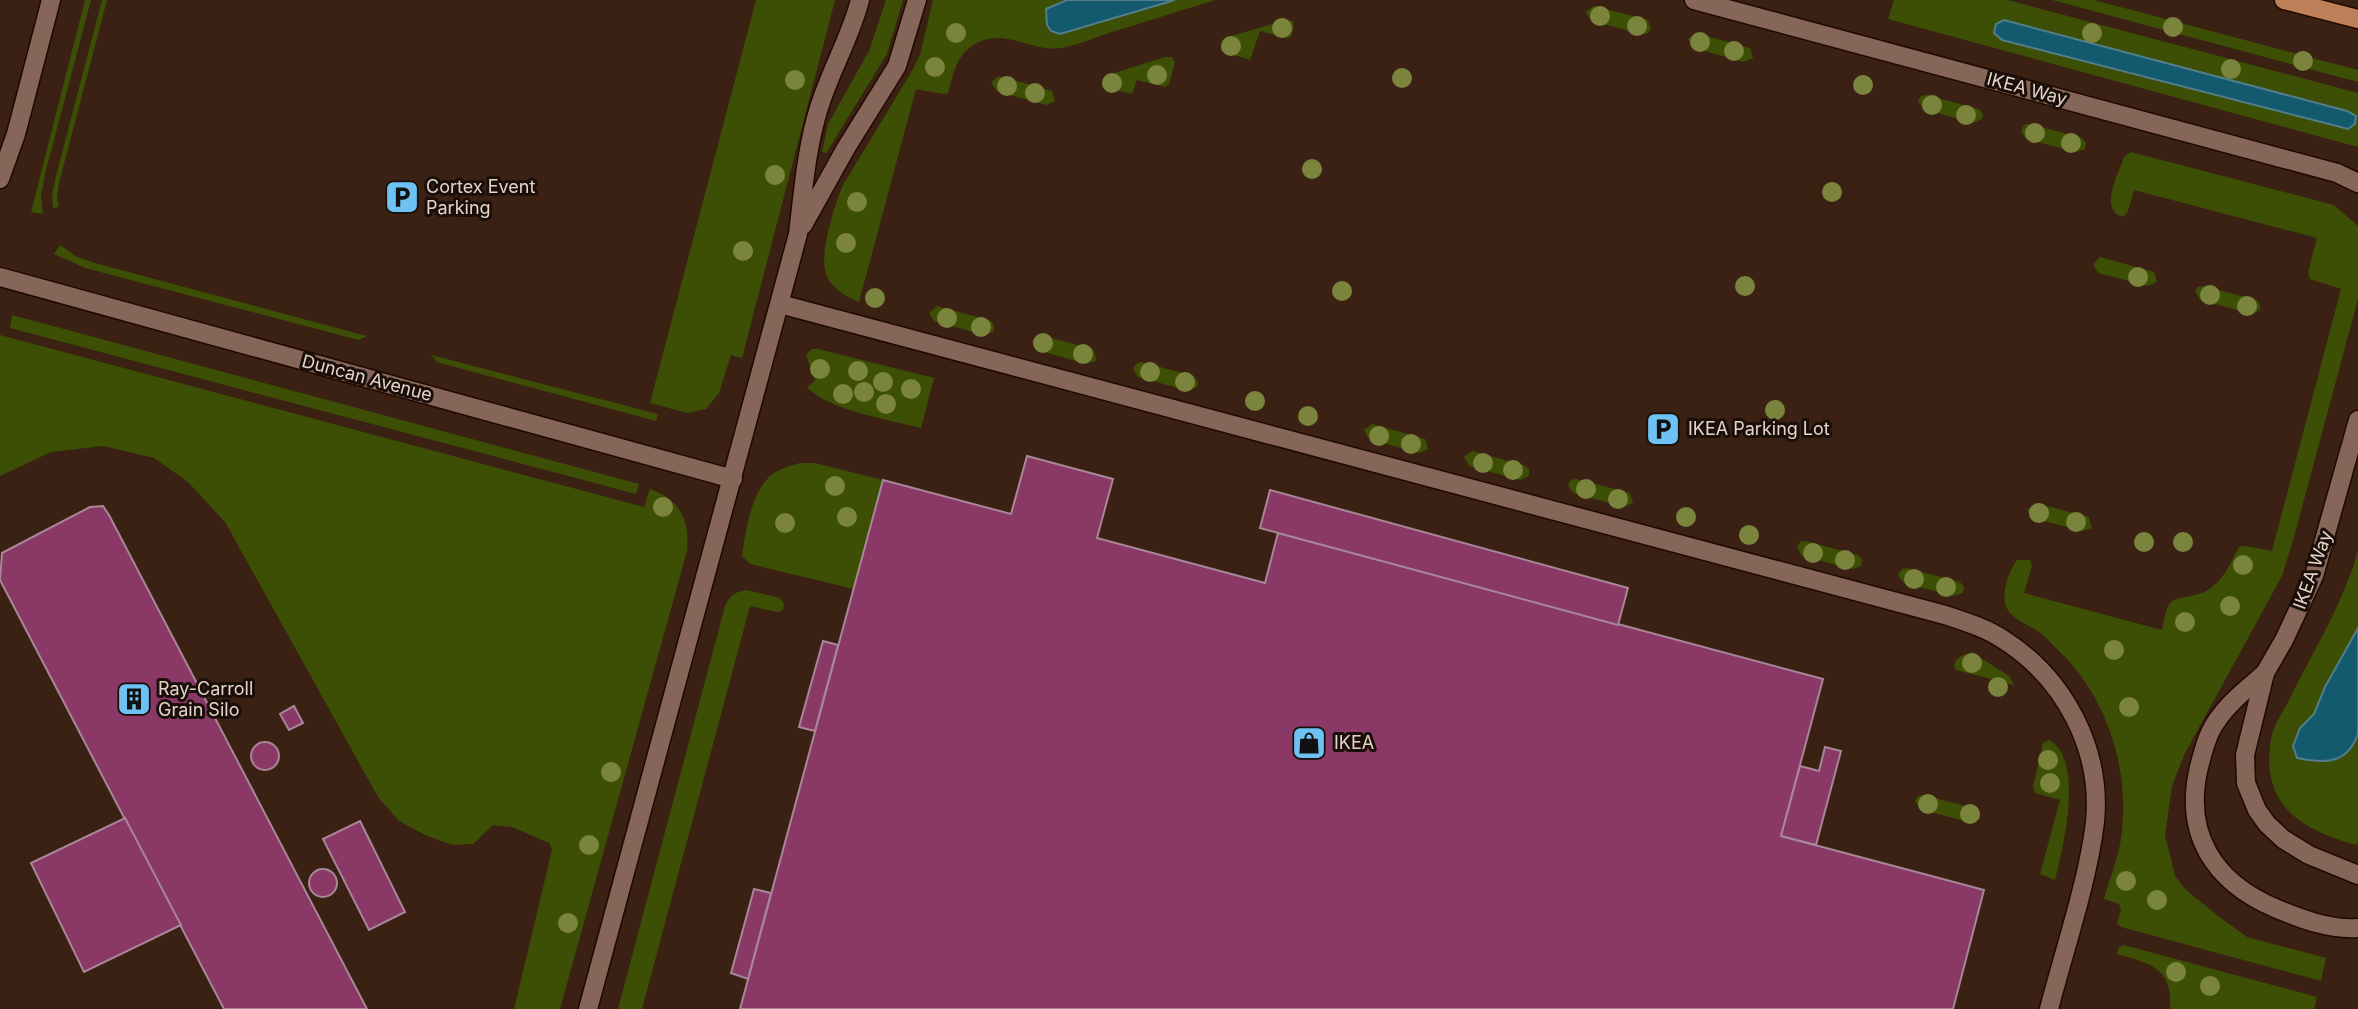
<svg xmlns="http://www.w3.org/2000/svg" width="2358" height="1009" font-family="Inter,sans-serif">
  <rect width="100%" height="100%" fill="#3a2114"/>
  <g fill="#3d4f04">
    <path d="M85,0h6l-45,170 -5,25 2,19 -12,-2z"/>
    <path d="M102,0h5l-48,183 -2,15 2,9 -6,1 -1,-12 3,-16z"/>
    <path d="M756,0h79l-93,358 -11,-3 -12,38 -13,16 -19,4 -37,-10z"/>
    <path d="M886,0h17l-16,54 -59,96 -2,3 -4,-1 6,-28 41,-73z"/>
    <path d="M933,0h282c-34,11 -68,21 -103,32 -16,5 -34,13 -51,16 -31,5 -57,-23 -89,-2 -16,10 -19,30 -24,47l-5,1 -27,-5 -57,213c-37,-15 -39,-34 -31,-70 4,-16 8,-31 15,-47l69,-114 8,-16z"/>
    <path d="M1894,0h114l350,93v54l-470,-128z"/>
    <path d="M2052,0h42l264,70v12z"/>
    <path d="M1594,6l54,14 3,10 -5,4h-4l-51,-13 -5,-9z"/>
    <path d="M1285,20l8,1 1,6 -3,10 -5,1 -26,-7 -10,29 -29,-9 4,-13z"/>
    <path d="M1696,33l54,15 3,10 -9,4 -51,-14 -5,-9z"/>
    <path d="M1165,57h7l3,5 -6,22 -4,3 -28,-7 -5,14 -28,-7 -2,-3 3,-8z"/>
    <path d="M999,76l53,15 3,10 -9,4 -50,-14 -5,-9z"/>
    <path d="M1926,95l53,14 4,5 -1,5 -9,4 -50,-14 -5,-8 3,-5z"/>
    <path d="M2029,124l53,14 4,5 -1,6 -9,3 -50,-13 -5,-8 3,-6z"/>
    <path d="M2131,152l203,53 24,21v73l-64,238 -12,39 -97,177 -13,33 -7,49 10,41 10,13 33,27 29,21 79,21 -5,23 -200,-54 -4,-4 4,-13 -2,-6 -15,-5c6,-22 16,-45 18,-68 7,-65 -16,-136 -64,-181 -6,-6 -12,-13 -19,-18 -11,-8 -29,-13 -33,-26 -5,-14 3,-35 11,-46h13l2,6 -8,27 138,37c2,-8 3,-20 8,-27 3,-6 27,-6 36,-12 17,-9 24,-27 33,-44l6,-1 27,5 69,-262 -31,-10 -2,-7 9,-34 -183,-48 -6,21 -5,6c-25,-7 -4,-44 1,-60z"/>
    <path d="M60,245l17,12 18,6 272,73 -8,4 -274,-72 -31,-14z"/>
    <path d="M2100,257l54,15 3,10 -9,4 -50,-13 -5,-9z"/>
    <path d="M2203,286l54,14 3,5v5l-9,4 -51,-14 -5,-9 3,-4z"/>
    <path d="M937,306l54,15 3,5v5l-10,4 -50,-14 -5,-8z"/>
    <path d="M12,315l627,169 -3,10 -626,-166z"/>
    <path d="M0,335l644,172 6,-18c30,11 40,31 37,62l-127,458h-46l38,-159 -3,-7 -37,-16 -19,-2 -20,19 -20,1 -26,-9 -28,-15 -21,-24 -153,-275 -37,-40 -34,-24 -51,-12 -52,6 -51,24z"/>
    <path d="M1040,335l53,14 4,11 -10,4 -50,-14 -5,-9z"/>
    <path d="M812,349h6l116,29 -13,50c-30,-8 -94,-18 -114,-41l8,-6 -9,-26z"/>
    <path d="M431,355l227,59 -2,7 -219,-59z"/>
    <path d="M1141,362l53,14 4,6 -1,5 -8,4 -51,-14 -5,-8 3,-5z"/>
    <path d="M1372,424l53,15 3,10 -9,4 -50,-14 -5,-9z"/>
    <path d="M1472,451l54,15 3,4v6l-9,4 -51,-14 -5,-9z"/>
    <path d="M800,463h15l68,17 -29,109 -104,-25 -8,-8c3,-24 9,-61 27,-79 9,-8 20,-11 31,-14z"/>
    <path d="M1576,479l54,14 3,10 -9,4 -51,-14 -5,-8 3,-5z"/>
    <path d="M2035,503l54,14 3,11 -9,3 -51,-13 -5,-8z"/>
    <path d="M1805,541l53,14 4,5 -1,6 -9,3 -50,-13 -5,-9 3,-5z"/>
    <path d="M2358,550v291l-1,4c-57,-15 -97,-41 -86,-106 2,-14 14,-30 20,-43 24,-48 53,-94 67,-146z"/>
    <path d="M1907,568l53,14 4,5 -1,6 -9,3 -50,-13 -6,-8 4,-6z"/>
    <path d="M747,590l33,8 4,6 -1,6 -6,2 -27,-6 -108,403h-24l107,-403c5,-11 10,-14 22,-16z"/>
    <path d="M1973,653l36,23 5,9 -58,-15 -2,-4c3,-11 9,-11 19,-13z"/>
    <path d="M2049,740c36,19 14,108 6,140l-15,-6 20,-74 -25,-7 -2,-6 10,-44z"/>
    <path d="M1923,795l54,14 3,5v5l-9,4 -51,-14 -5,-8 3,-5z"/>
    <path d="M2124,945l193,52 -3,12h-144c3,-41 -19,-45 -53,-55l2,-7z"/>
  </g>
  <g fill="#145a6f" stroke="#527e8b" stroke-width="2">
    <path d="M1067,0h108l-115,34 -9,-3 -4,-6 -1,-16z"/>
    <path d="M2004,20l343,91 9,5 -1,8 -7,5 -346,-89 -8,-7 2,-9z"/>
    <path d="M2358,628v106c-11,30 -32,30 -61,24l-4,-12 7,-18 14,-14 11,-27z"/>
  </g>
  <g fill="#8a3967" stroke="#a78797" stroke-width="2">
    <path d="M1027,456l86,23 -16,59 168,45 13,-50 545,146 -42,157 203,54 -31,119h-1213l143,-529 128,34z"/>
    <path d="M1270,490l358,98 -10,37 -358,-97z"/>
    <path d="M103,506l6,9 258,494h-143l-224,-429 2,-27 88,-46z"/>
    <path d="M823,641l15,4 -23,86 -16,-4z"/>
    <path d="M294,706l9,17 -14,7 -9,-16z"/>
    <circle cx="265" cy="756" r="14"/>
    <path d="M1825,747l16,4 -25,94 -35,-9 19,-70 19,5z"/>
    <path d="M125,818l56,107 -97,47 -53,-109z"/>
    <path d="M360,821l45,91 -36,18 -46,-91z"/>
    <circle cx="323" cy="883" r="14"/>
    <path d="M754,889l17,4 -23,86 -17,-6z"/>
  </g>
  <g fill="none" stroke-linecap="round" stroke-linejoin="round">
    <g stroke="#200901" stroke-width="21">
      <g id="service">
        <path d="M1694,0l643,173 21,10"/>
        <path d="M803,225l43,-77 51,-82 20,-66"/>
        <path d="M780,304l1165,311c21,7 41,13 59,25 61,39 98,110 91,182 -7,59 -31,129 -46,187"/>
        <path d="M2358,420l-44,156 -30,64 -19,33 -20,82 1,28 11,27 10,14 16,15 26,16 49,20"/>
        <path d="M2265,673c-17,15 -36,29 -49,49 -9,13 -13,30 -17,45 -16,67 15,115 76,141 26,11 55,22 83,20"/>
        <path d="M588,1009l210,-775c5,-41 8,-83 20,-123 11,-38 32,-72 42,-111"/>
      </g>
    </g>
    <g stroke="#200901" stroke-width="21">
      <g id="minor">
        <path d="M0,179l16,-45 35,-134"/>
        <path d="M0,277l733,202"/>
      </g>
    </g>
    <g stroke="#200901" stroke-width="21">
      <path id="primary" d="M2284,0l74,19"/>
    </g>
    <use href="#service" stroke="#856658" stroke-width="18"/>
    <use href="#minor" stroke="#856658" stroke-width="18"/>
    <use href="#primary" stroke="#bd8059" stroke-width="18"/>
  </g>
  <g fill="#7b843c">
    <circle cx="1600" cy="16" r="10"/>
    <circle cx="1637" cy="26" r="10"/>
    <circle cx="2173" cy="27" r="10"/>
    <circle cx="1282" cy="28" r="10"/>
    <circle cx="956" cy="33" r="10"/>
    <circle cx="2092" cy="33" r="10"/>
    <circle cx="1700" cy="42" r="10"/>
    <circle cx="1231" cy="46" r="10"/>
    <circle cx="1734" cy="51" r="10"/>
    <circle cx="2303" cy="61" r="10"/>
    <circle cx="935" cy="67" r="10"/>
    <circle cx="2231" cy="69" r="10"/>
    <circle cx="1157" cy="75" r="10"/>
    <circle cx="1402" cy="78" r="10"/>
    <circle cx="795" cy="80" r="10"/>
    <circle cx="1112" cy="83" r="10"/>
    <circle cx="1863" cy="85" r="10"/>
    <circle cx="1007" cy="86" r="10"/>
    <circle cx="1035" cy="93" r="10"/>
    <circle cx="1932" cy="105" r="10"/>
    <circle cx="1966" cy="115" r="10"/>
    <circle cx="2035" cy="133" r="10"/>
    <circle cx="2071" cy="143" r="10"/>
    <circle cx="1312" cy="169" r="10"/>
    <circle cx="775" cy="175" r="10"/>
    <circle cx="1832" cy="192" r="10"/>
    <circle cx="857" cy="202" r="10"/>
    <circle cx="846" cy="243" r="10"/>
    <circle cx="743" cy="251" r="10"/>
    <circle cx="2138" cy="277" r="10"/>
    <circle cx="1745" cy="286" r="10"/>
    <circle cx="1342" cy="291" r="10"/>
    <circle cx="2210" cy="295" r="10"/>
    <circle cx="875" cy="298" r="10"/>
    <circle cx="2247" cy="306" r="10"/>
    <circle cx="947" cy="318" r="10"/>
    <circle cx="981" cy="327" r="10"/>
    <circle cx="1043" cy="343" r="10"/>
    <circle cx="1083" cy="354" r="10"/>
    <circle cx="820" cy="369" r="10"/>
    <circle cx="858" cy="371" r="10"/>
    <circle cx="1150" cy="372" r="10"/>
    <circle cx="883" cy="382" r="10"/>
    <circle cx="1185" cy="382" r="10"/>
    <circle cx="911" cy="389" r="10"/>
    <circle cx="864" cy="392" r="10"/>
    <circle cx="843" cy="394" r="10"/>
    <circle cx="1255" cy="401" r="10"/>
    <circle cx="886" cy="404" r="10"/>
    <circle cx="1775" cy="410" r="10"/>
    <circle cx="1308" cy="416" r="10"/>
    <circle cx="1379" cy="436" r="10"/>
    <circle cx="1411" cy="444" r="10"/>
    <circle cx="1483" cy="463" r="10"/>
    <circle cx="1513" cy="470" r="10"/>
    <circle cx="835" cy="486" r="10"/>
    <circle cx="1586" cy="489" r="10"/>
    <circle cx="1618" cy="499" r="10"/>
    <circle cx="663" cy="507" r="10"/>
    <circle cx="2039" cy="513" r="10"/>
    <circle cx="847" cy="517" r="10"/>
    <circle cx="1686" cy="517" r="10"/>
    <circle cx="2076" cy="522" r="10"/>
    <circle cx="785" cy="523" r="10"/>
    <circle cx="1749" cy="535" r="10"/>
    <circle cx="2144" cy="542" r="10"/>
    <circle cx="2183" cy="542" r="10"/>
    <circle cx="1813" cy="553" r="10"/>
    <circle cx="1845" cy="560" r="10"/>
    <circle cx="2243" cy="565" r="10"/>
    <circle cx="1914" cy="579" r="10"/>
    <circle cx="1946" cy="587" r="10"/>
    <circle cx="2230" cy="606" r="10"/>
    <circle cx="2185" cy="622" r="10"/>
    <circle cx="2114" cy="650" r="10"/>
    <circle cx="1972" cy="663" r="10"/>
    <circle cx="1998" cy="687" r="10"/>
    <circle cx="2129" cy="707" r="10"/>
    <circle cx="2048" cy="760" r="10"/>
    <circle cx="611" cy="772" r="10"/>
    <circle cx="2050" cy="783" r="10"/>
    <circle cx="1928" cy="804" r="10"/>
    <circle cx="1970" cy="814" r="10"/>
    <circle cx="589" cy="845" r="10"/>
    <circle cx="2126" cy="881" r="10"/>
    <circle cx="2157" cy="900" r="10"/>
    <circle cx="568" cy="923" r="10"/>
    <circle cx="2176" cy="972" r="10"/>
    <circle cx="2210" cy="986" r="10"/>
  </g>
  <defs>
    <g id="parking-square" transform="scale(1.75)"><rect x="-9" y="-9" width="18" height="18" rx="4" fill="#6dc2f3" stroke="#190e08"/><path d="M-3.5-5.5H1a3.5 3.5 0 0 1 0 7H-1V5.5H-3.5ZM-1-3.4V-.6H.8a1.4 1.4 0 0 0 0-2.8Z" fill="#111"/></g>
    <g id="building-square" transform="scale(1.75)"><rect x="-9" y="-9" width="18" height="18" rx="4" fill="#6dc2f3" stroke="#190e08"/><path d="M-4-6H4V6H1V3H-1V6H-4ZM-2.5-4.3h1.7v1.8h-1.7ZM.8-4.3h1.7v1.8H.8ZM-2.5-1h1.7V.8h-1.7ZM.8-1h1.7V.8H.8Z" fill="#111"/></g>
    <g id="shop-square" transform="scale(1.75)"><rect x="-9" y="-9" width="18" height="18" rx="4" fill="#6dc2f3" stroke="#190e08"/><path d="M-5-2.5h2.3a2.7 3.5 0 0 1 5.4 0H5L5.5 6h-11ZM-1.5-2.5h3a1.5 2.3 0 0 0-3 0Z" fill="#111"/></g>
  </defs>
  <g fill-rule="evenodd">
    <use href="#parking-square" x="402" y="197"/>
    <use href="#parking-square" x="1663" y="429"/>
    <use href="#building-square" x="134" y="699"/>
    <use href="#shop-square" x="1309" y="743"/>
  </g>
  <g text-anchor="middle" stroke-width="6" stroke-linejoin="round" paint-order="stroke">
    <g font-size="18" fill="#e4d3cb" stroke="#190e08">
      <text transform="translate(2027 89) rotate(15)" y="6">IKEA Way</text>
      <text transform="translate(367 378) rotate(15)" y="6">Duncan Avenue</text>
      <text transform="translate(2313 570) rotate(-70)" y="6">IKEA Way</text>
    </g>
    <g font-size="18" fill="#e4d3cb" stroke="#190e08" text-anchor="start">
      <text x="426" y="193">Cortex Event<tspan x="426" dy="21">Parking</tspan></text>
      <text x="1688" y="435">IKEA Parking Lot</text>
      <text x="158" y="695">Ray-Carroll<tspan x="158" dy="21">Grain Silo</tspan></text>
      <text x="1334" y="749">IKEA</text>
    </g>
  </g>
</svg>
